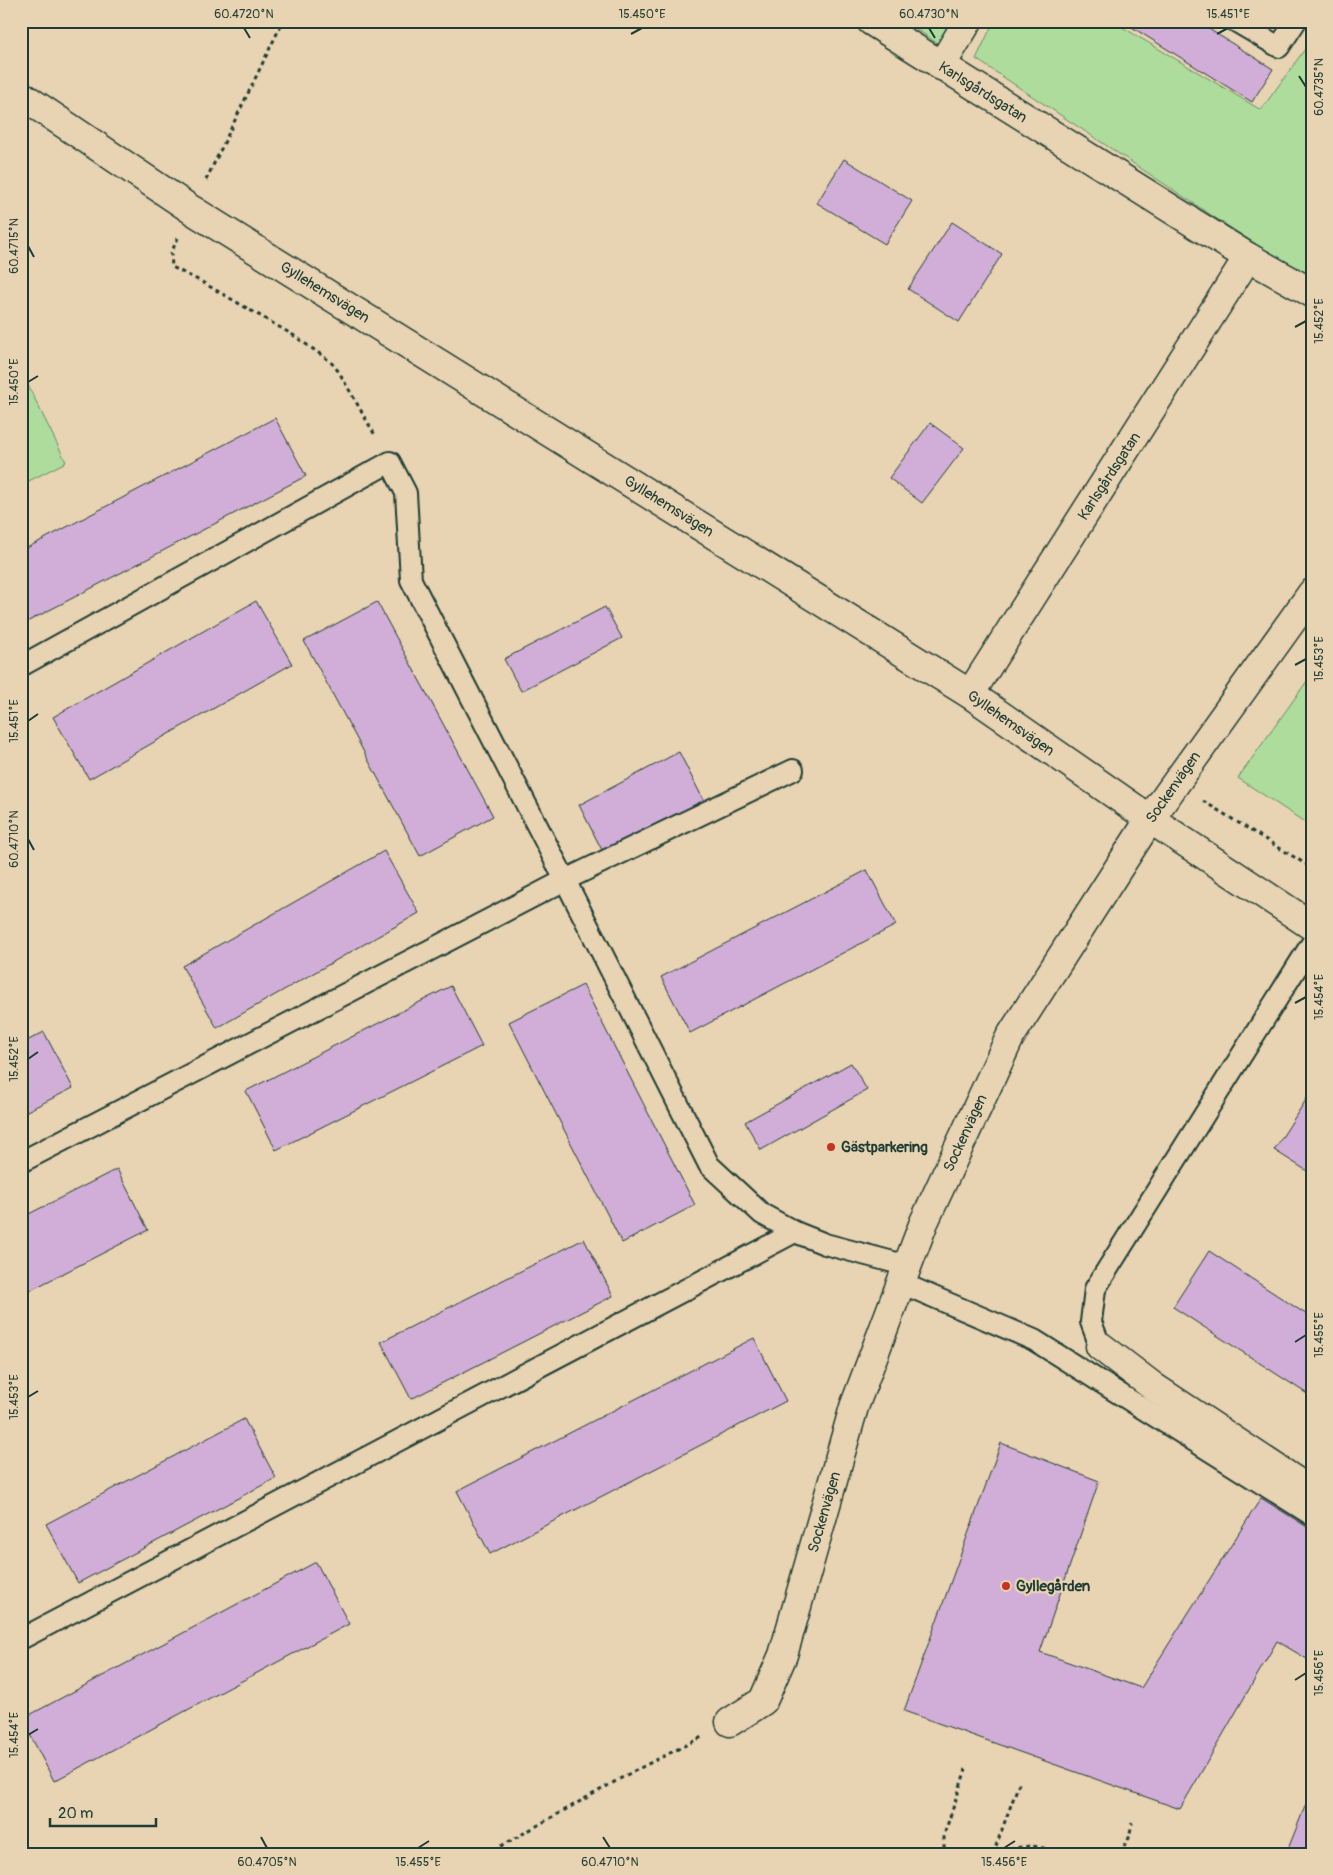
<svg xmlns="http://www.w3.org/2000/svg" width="1333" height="1875" font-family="Pangolin,sans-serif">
  <rect width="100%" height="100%" fill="#e8d3b2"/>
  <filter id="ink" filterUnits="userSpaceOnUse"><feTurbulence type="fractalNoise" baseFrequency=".02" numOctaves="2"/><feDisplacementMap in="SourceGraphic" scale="10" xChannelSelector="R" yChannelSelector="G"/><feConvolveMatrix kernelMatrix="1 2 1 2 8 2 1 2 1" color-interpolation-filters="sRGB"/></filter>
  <g filter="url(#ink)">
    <g fill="#addc9c" stroke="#668c68">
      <path d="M904,21h54l-15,26z"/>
      <path d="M994,21h118l149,89 49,-68h2v240l-336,-223z"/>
      <path d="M21,371l45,91 -45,23z"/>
      <path d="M1312,674v153l-74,-49z"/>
    </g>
    <g fill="#d1aed8" stroke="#1f3d34">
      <path d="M1122,21h74l77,48 -21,33z"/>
      <path d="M844,159l68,42 -27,43 -68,-41z"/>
      <path d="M952,222l50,32 -43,68 -51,-33z"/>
      <path d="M275,418l31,58 -285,149v-74z"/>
      <path d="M930,423l34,25 -42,55 -33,-25z"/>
      <path d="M256,601l36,63 -203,115 -36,-62z"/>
      <path d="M377,602l116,214 -73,40 -116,-215z"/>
      <path d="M605,607l17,31 -101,53 -17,-32z"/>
      <path d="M679,752l26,51 -100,53 -26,-51z"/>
      <path d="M384,851l35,62 -202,115 -35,-62z"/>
      <path d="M867,870l29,55 -206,108 -29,-56z"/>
      <path d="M583,985l112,220 -73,38 -113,-221z"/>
      <path d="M451,986l31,60 -206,104 -30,-59z"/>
      <path d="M44,1032l29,56 -52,26v-70z"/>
      <path d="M851,1063l16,27 -106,60 -16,-28z"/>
      <path d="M1311,1092l1,1v81l-38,-24z"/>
      <path d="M117,1169l31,61 -127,65v-77z"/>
      <path d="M584,1239l29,57 -202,103 -30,-57z"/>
      <path d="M1209,1251l103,67v79l-139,-90z"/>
      <path d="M754,1338l32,63 -296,153 -33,-63z"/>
      <path d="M244,1419l32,59 -198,105 -32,-59z"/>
      <path d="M1001,1443l98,38 -59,171 101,36 120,-190 51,32v132l-35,-21 -97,168 -276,-98z"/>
      <path d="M316,1562l33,62 -295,157 -32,-62z"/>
      <path d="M1312,1789v65h-26z"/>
    </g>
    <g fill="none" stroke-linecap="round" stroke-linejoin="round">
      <g stroke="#1f3d34" stroke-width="24">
        <g id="lane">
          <path d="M1235,21l44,26 17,-26"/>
          <path d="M21,666l369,-204 16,31 5,87 154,300 144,285 53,49 33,18 30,12 83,22"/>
          <path d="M21,1162l544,-282 228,-110"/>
          <path d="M901,1283l133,57 278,175"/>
          <path d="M1100,1346l-9,-24 4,-33 217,-346"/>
          <path d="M21,1639l774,-407"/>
        </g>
      </g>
      <g stroke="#1f3d34" stroke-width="31">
        <g id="street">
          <path d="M871,21l377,236 64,36"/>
          <path d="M941,66l27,-45"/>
          <path d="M970,694l278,-437"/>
          <path d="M1100,1346l55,42 157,104"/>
          <path d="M730,1722l33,-21 20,-46 71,-248 70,-185 86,-185 140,-218 162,-226"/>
        </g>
      </g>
      <g stroke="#1f3d34" stroke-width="31">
        <path id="secondary" d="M21,95l171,115 778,484 180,125 162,107"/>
      </g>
      <g stroke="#1f3d34" stroke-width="3" stroke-dasharray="4 4" stroke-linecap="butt">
        <path d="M206,180l77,-159"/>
        <path d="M178,238l-7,15 1,14 30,15 91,53 37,26 9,11 37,65"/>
        <path d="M1203,801l109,67"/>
        <path d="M994,1853c25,-6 40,-12 64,1"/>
        <path d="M487,1854l145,-82 70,-35"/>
        <path d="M950,1854l-6,-7v-12l22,-66"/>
        <path d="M993,1854l26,-71"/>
        <path d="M1120,1854l9,-16 3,-15"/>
      </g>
      <use href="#lane" stroke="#e8d3b2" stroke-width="20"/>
      <use href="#street" stroke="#e8d3b2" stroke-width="28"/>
      <use href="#secondary" stroke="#e8d3b2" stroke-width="28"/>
    </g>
  </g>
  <path fill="none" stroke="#1f3d34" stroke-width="2" d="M244,28l6,10M929,28l6,10M631,34l11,-6M1217,34l11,-6M1299,76l7,11M28,246l6,11M1295,327l11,-6M28,382l10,-6M1295,665l11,-6M28,721l10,-7M28,839l6,11M1295,1003l11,-6M28,1059l10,-7M1295,1342l11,-7M28,1397l10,-6M1295,1680l11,-7M28,1735l10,-6M261,1837l6,11M603,1837l7,11M418,1848l11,-7M1004,1848l11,-7"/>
  <g fill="#c8321e" stroke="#e8d3b2" stroke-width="2">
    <circle cx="831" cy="1147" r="5"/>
    <circle cx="1006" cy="1586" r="5"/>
  </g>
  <g text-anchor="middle" stroke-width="4.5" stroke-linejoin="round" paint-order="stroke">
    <g font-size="15" fill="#1f3d34" stroke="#e8d3b2">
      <text transform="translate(983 92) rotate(32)" y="5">Karlsgårdsgatan</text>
      <text transform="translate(325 292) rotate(32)" y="5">Gyllehemsvägen</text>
      <text transform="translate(1109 476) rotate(-57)" y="5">Karlsgårdsgatan</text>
      <text transform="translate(669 506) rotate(32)" y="5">Gyllehemsvägen</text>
      <text transform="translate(1011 723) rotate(35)" y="5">Gyllehemsvägen</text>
      <text transform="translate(1173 787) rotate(-55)" y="5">Sockenvägen</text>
      <text transform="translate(965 1133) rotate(-65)" y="5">Sockenvägen</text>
      <text transform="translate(824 1512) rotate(-74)" y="5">Sockenvägen</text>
    </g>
    <g font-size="15" font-weight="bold" fill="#1f3d34" stroke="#e8d3b2" text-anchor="start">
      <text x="841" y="1152">Gästparkering</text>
      <text x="1016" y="1591">Gyllegården</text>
    </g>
  </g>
  <rect width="1333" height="1875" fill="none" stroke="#e8d3b2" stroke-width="55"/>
  <path d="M50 1818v8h106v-8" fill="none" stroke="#1f3d34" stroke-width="2.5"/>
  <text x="58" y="1818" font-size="15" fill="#1f3d34" stroke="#e8d3b2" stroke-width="4" paint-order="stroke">20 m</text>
  <rect x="28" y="28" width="1278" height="1820" fill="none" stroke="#1f3d34" stroke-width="2"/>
  <g font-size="12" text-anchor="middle" fill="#1f3d34">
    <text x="244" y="18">60.4720°N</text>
    <text x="642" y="18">15.450°E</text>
    <text x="929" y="18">60.4730°N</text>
    <text x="1228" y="18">15.451°E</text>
    <text transform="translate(1319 87) rotate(-90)" y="4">60.4735°N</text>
    <text transform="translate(14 246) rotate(-90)" y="4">60.4715°N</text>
    <text transform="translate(1319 321) rotate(-90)" y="4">15.452°E</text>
    <text transform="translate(14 382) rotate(-90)" y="4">15.450°E</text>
    <text transform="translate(1319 659) rotate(-90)" y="4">15.453°E</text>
    <text transform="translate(14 721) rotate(-90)" y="4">15.451°E</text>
    <text transform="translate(14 839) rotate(-90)" y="4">60.4710°N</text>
    <text transform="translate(1319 997) rotate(-90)" y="4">15.454°E</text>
    <text transform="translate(14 1059) rotate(-90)" y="4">15.452°E</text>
    <text transform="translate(1319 1335) rotate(-90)" y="4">15.455°E</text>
    <text transform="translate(14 1397) rotate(-90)" y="4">15.453°E</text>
    <text transform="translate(1319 1673) rotate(-90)" y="4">15.456°E</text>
    <text transform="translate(14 1735) rotate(-90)" y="4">15.454°E</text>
    <text x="267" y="1866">60.4705°N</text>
    <text x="418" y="1866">15.455°E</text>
    <text x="610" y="1866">60.4710°N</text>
    <text x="1004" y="1866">15.456°E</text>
  </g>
</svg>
